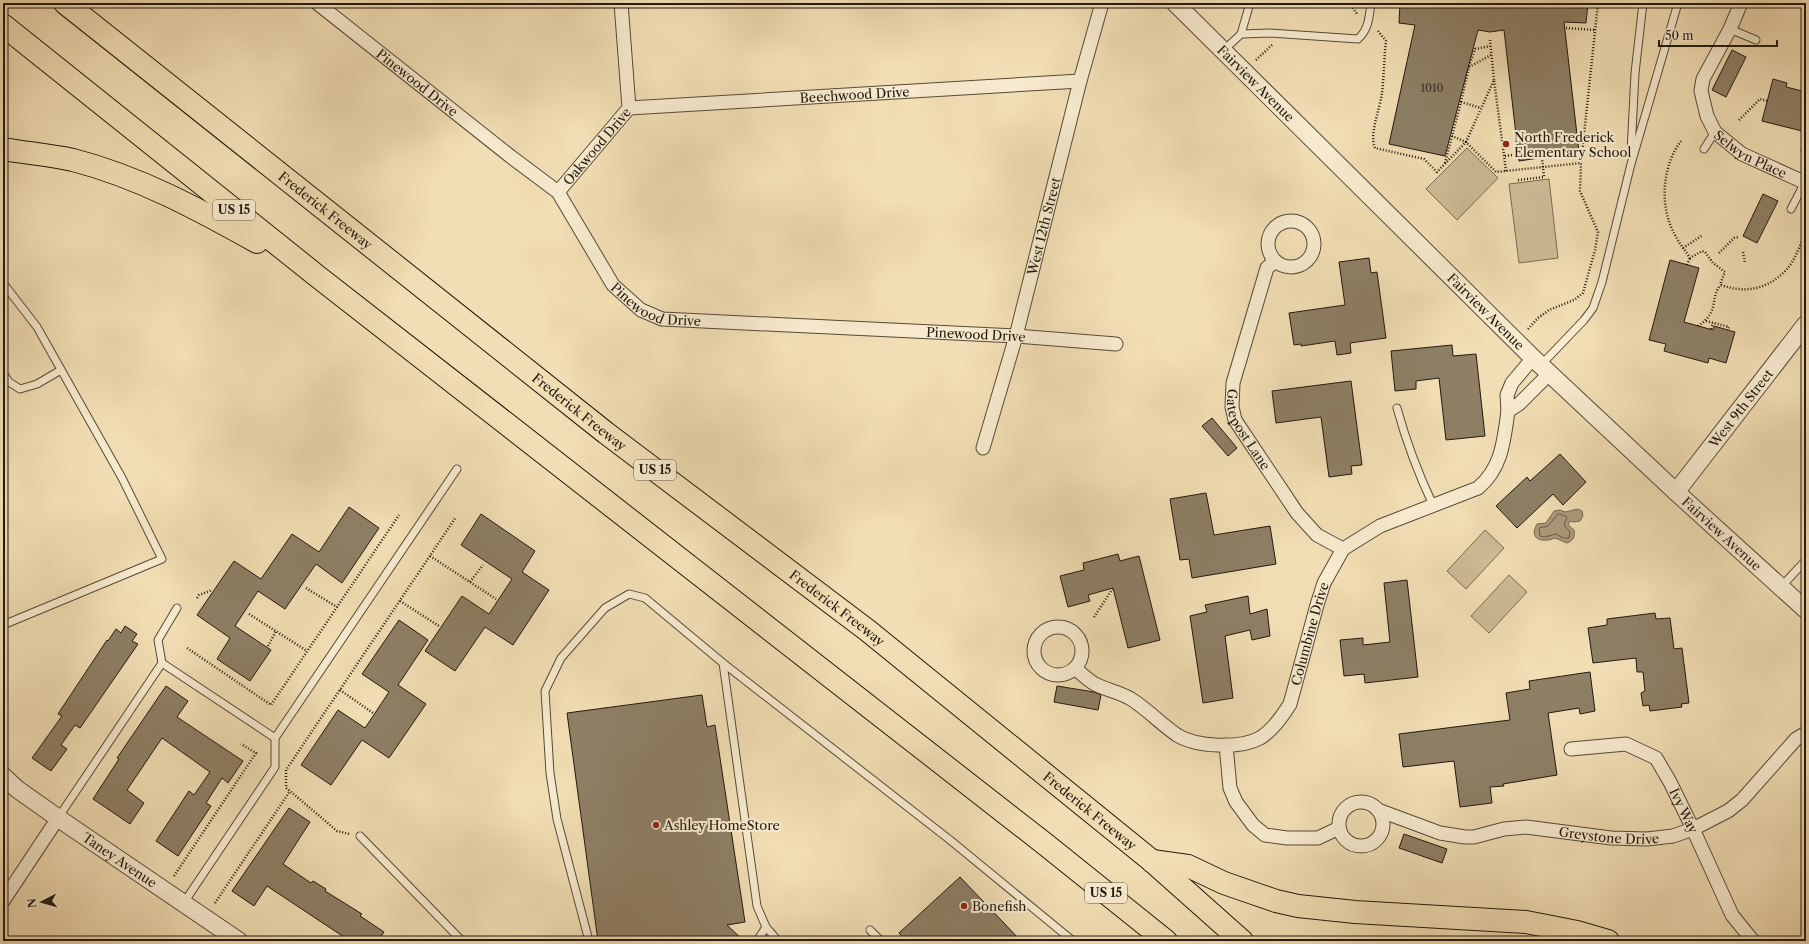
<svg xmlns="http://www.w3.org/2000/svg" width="1809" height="944" font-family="'Libre Caslon Text',serif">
  <rect width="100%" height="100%" fill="#f2deb4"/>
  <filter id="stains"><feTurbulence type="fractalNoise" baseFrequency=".005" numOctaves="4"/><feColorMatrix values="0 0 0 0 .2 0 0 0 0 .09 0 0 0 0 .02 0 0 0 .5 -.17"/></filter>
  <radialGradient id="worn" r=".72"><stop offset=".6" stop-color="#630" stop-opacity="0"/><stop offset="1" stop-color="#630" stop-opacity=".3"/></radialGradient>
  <g fill="#cebd98" stroke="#786b54">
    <path d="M1467,148l31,30 -41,42 -31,-31z"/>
    <path d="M1549,179l9,79 -39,5 -10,-79z"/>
    <path d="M1485,530l19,18 -38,41 -19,-18z"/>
    <path d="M1509,575l18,17 -38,41 -18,-17z"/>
  </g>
  <path fill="#ab9b7c" stroke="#746750" d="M1578,509l4,2 1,5 -3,5 -6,1 -4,-1 -2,4 6,5c1,7 0,10 -7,13l-12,-5c-12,5 -27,2 -18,-14l9,-1 8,-12 6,-1 5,2z"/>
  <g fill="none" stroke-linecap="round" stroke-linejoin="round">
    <path stroke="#665a46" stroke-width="1" d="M1560,514l7,3 -3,8 6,7 -1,6h-6l-7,-4 -11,3 -5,-1 -1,-8 9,-2 9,-11z"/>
  </g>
  <g fill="#8e7f65" stroke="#21190f">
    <path d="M1400,3h188l-2,20 -22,-1 15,130 -60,9 -15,-131 -14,2 -12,-2 -33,126 -56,-12 26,-119 -16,-2z"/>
    <path d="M1732,50l14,7 -20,40 -14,-7z"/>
    <path d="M1773,79l14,4 -1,4 20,5v40l-44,-11z"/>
    <path d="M1763,194l15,7 -21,42 -14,-7z"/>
    <path d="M1369,258l2,15 6,-1 9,66 -36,5 1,10 -14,2 -2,-14 -34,5v-2l-7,1 -5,-32 56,-8 -6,-43z"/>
    <path d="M1670,260l29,8 -15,54 29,8 1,-4 21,6 -9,31 -17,-5 -1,5 -44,-12 2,-7 -17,-4z"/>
    <path d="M1452,345l1,11 23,-2 9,82 -39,4 -7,-62 -23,3v8l-21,2 -4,-40z"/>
    <path d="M1351,381l11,84 -11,1 1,8 -23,3 -8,-60 -45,6 -4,-32z"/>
    <path d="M1212,418l25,30 -9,8 -26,-30z"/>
    <path d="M1560,454l26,28 -23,23 -10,-11 -36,34 -21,-22 31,-29 3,4z"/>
    <path d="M1206,493l8,42 56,-9 6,38 -84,14 -3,-19 -9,1 -10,-61z"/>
    <path d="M349,507l30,21 -37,55 -26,-19 -31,45 -27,-18 -23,35 36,24 -21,31 -33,-22 13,-21 -33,-23 37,-54 27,18 31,-45 27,18z"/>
    <path d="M481,514l54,37 -13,21 27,18 -36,55 -28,-18 -30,44 -30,-20 37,-55 27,18 23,-35 -51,-34z"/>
    <path d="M1118,554l2,7 19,-5 21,84 -32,8 -15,-60 -25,7 2,6 -22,6 -8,-31 24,-6 -1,-7z"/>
    <path d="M1407,580l11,97 -53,6 -1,-9 -20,2 -4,-36 23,-2v7l27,-3 -6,-59z"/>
    <path d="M1248,596l2,18 17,-5 3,27 -18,4 -2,-10 -25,6 8,62 -30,5 -13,-87 17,-4 -2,-7z"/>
    <path d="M1655,613l1,6 14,-1 4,31 8,-1 7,55 -8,1 1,3 -32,4 -1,-6 -6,1 -2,-13 4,-2 -2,-19h-6l-1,-14 -43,5 -5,-35 19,-3v-6z"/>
    <path d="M399,620l29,20 -30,45 28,19 -37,54 -27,-18 -31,45 -30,-20 37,-55 27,18 24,-36 -27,-18z"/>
    <path d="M125,626l12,8 -5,7 6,3 -58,84 -5,-3 -14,20 6,4 -16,22 -19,-13 30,-42 -4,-2 49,-74 1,1 8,-12 5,4z"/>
    <path d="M1590,672l5,39 -15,3 -1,-6 -31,5 9,62 -54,9 1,2 -14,1 2,16 -32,4 -6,-46 -51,6 -4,-33 111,-14 -4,-27 24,-4 -1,-8z"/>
    <path d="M166,686l22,15 -11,16 66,44 -15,22 -6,-5 -16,25 5,3 -33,50 -22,-15 33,-50 5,4 16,-23 -48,-34 -35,52 17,13 -14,21 -37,-25 26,-40 -2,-1z"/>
    <path d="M1057,686l37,6 7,3 -3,15 -44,-8z"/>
    <path d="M702,695l5,32 8,-2 30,197 -18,3 17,16h-88l-5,-4 -33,4h-20l-31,-228z"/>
    <path d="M289,808l21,14 -27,42 28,19 2,-2 13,8 -1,2 37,23 -2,2 24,16 -6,9h-28l-83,-55 -13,20 -22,-15z"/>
    <path d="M1404,834l43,15 -5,14 -43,-15z"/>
    <path d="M960,877l61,64h-115l-7,-8z"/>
  </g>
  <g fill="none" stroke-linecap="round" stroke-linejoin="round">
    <g stroke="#554a38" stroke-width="9">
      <g id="service">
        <path d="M1730,29l26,11"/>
        <path d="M1241,34l29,-1 88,6c11,-10 11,-22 13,-36"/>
        <path d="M1223,51l18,-17 9,-31"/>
        <path d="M1704,149l11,-17"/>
        <path d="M1631,152l4,-79 8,-70"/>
        <path d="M1791,209l14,-27"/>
        <path d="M3,283l34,44 85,151 40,81 -159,66"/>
        <path d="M1541,365l43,-45 9,-12 9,-26 29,-118 47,-161"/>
        <path d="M3,373l6,9 11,7 17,-5 24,-14"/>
        <path d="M1397,408c9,33 21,65 36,97"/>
        <path d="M1781,587l25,-27"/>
        <path d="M162,663l-4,-23 19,-32"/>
        <path d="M723,663l34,243 9,21 12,14"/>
        <path d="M58,818l104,-155 113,75"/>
        <path d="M360,836l102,105"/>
        <path d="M183,904l92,-137v-29l182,-269"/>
        <path d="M870,930l11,11"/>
        <path d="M589,941l-32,-122 -7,-46 -5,-82 16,-33 44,-50 24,-14 16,4 78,65 227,177 123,101"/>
        <path d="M757,941l9,-14"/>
      </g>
    </g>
    <g stroke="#554a38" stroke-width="15">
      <g id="minor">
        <path id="s1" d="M317,3l193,153 48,36 55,93 28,25 21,9 354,17 100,8"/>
        <path id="s2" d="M1741,3l-11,26 -27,50 -2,12 6,25 8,16 27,22 64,29"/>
        <path id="s3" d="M629,108l451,-27"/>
        <path id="s4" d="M558,192l71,-84 -8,-105"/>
        <circle cx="1291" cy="244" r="23"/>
        <path id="s5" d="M1275,261l-8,7 -34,115 -1,24 3,13 62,93 20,22 26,14"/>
        <path d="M1533,358l-21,25 -5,12 1,16 11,-7 31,-31"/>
        <path id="s6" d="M983,448l33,-112 64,-255 22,-78"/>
        <circle cx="1058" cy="651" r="24"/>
        <path id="s7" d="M1076,669c6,5 12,11 19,15 11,6 25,8 36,15 16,10 30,25 46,36 19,12 63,14 83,3 13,-8 22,-21 30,-34l27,-99 7,-22 19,-34 37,-23 98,-38c24,-20 26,-48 30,-77"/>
        <path d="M1226,745l4,43 6,14 17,23 12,10 22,3h31l21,-10"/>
        <path id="s8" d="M1571,749l55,-5 30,14 14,24 23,47 39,86 21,26"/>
        <circle cx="1361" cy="824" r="22"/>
        <path id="s9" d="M1378,810l62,23 25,4h9l30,-8 22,-2 85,11 36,1 26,-3 20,-7 35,-18 14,-11 54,-61 10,-6"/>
        <path d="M3,901l55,-83"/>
      </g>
    </g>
    <g stroke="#554a38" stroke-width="19">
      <g id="tertiary">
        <path id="s10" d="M1175,3l358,355 143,134 130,118"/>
        <path id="s11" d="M1676,492l130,-168"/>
        <path id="s12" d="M3,776l14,13 41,29 181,123"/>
      </g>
    </g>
    <g stroke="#21190f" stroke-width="24">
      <g id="motorway">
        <path id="s13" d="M65,3l541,430 261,197 285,231 90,80"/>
        <path d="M3,25l314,251 728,568 121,97"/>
        <path d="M3,149c23,4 47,6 70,11 66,17 125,49 184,82"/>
        <path d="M1152,861l36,5 36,17 52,18 22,5 57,6 171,10 51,10 31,9"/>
      </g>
    </g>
    <g stroke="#21190f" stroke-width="2.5" stroke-dasharray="1 2" stroke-linecap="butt">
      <path d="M1349,3l9,12"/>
      <path d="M1566,28l29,2"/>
      <path d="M1378,31l8,10c-2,17 -2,35 -4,52 -2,16 -13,41 -7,55l49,11 13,13 29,-30 -14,-6"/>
      <path d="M1490,40l4,40"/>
      <path d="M1256,60l16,-15"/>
      <path d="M1469,66l6,-17 15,-3"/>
      <path d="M1461,102l8,-35 22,-12"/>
      <path d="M1739,120l21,-21 7,2"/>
      <path d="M1681,141c-19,25 -22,66 -6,94 4,8 10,15 15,23l12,-7 3,1 8,11 12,9 -4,10v3c25,9 48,4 66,-16 8,-9 13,-24 19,-36"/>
      <path d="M1801,151l5,-6"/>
      <path d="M1505,156l14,-2"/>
      <path d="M1445,163l16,-61 20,6"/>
      <path d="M1506,171l-12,-91 -28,62 30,30 85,-9"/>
      <path d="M1518,180l26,-3 -2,-19"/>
      <path d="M1683,248l20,-13"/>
      <path d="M1743,252l2,11"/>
      <path d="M1719,253l15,-15 5,-1"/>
      <path d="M1687,265l3,-7"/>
      <path d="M1706,321l23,6 -2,3"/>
      <path d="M1698,326c23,-15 11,-29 23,-41"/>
      <path d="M1528,329l10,-11 11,-8 25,-10 9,-7 12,-43 3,-18 -18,-41 1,-28 17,-160"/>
      <path d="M1711,329l2,-6"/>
      <path d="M430,556l66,43"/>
      <path d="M470,582l13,-17"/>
      <path d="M306,588l31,19"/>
      <path d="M197,598l2,-3 13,-5"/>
      <path d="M400,601l39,25"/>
      <path d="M249,614l58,37"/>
      <path d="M1094,617l19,-29"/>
      <path d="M268,646l8,-15"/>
      <path d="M187,648l84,57 128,-190"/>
      <path d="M340,690l33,23"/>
      <path d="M349,834l-12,-3 -47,-40 -4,-3v-18l170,-253"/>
      <path d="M174,876l82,-123 -15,-9"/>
      <path d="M215,903l75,-112"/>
    </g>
    <use href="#service" stroke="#f7eace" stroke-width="7"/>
    <use href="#minor" stroke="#f7eace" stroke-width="13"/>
    <use href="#tertiary" stroke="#f7eace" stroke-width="17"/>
    <use href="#motorway" stroke="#f2deb4" stroke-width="22"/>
  </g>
  <g fill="#8f2418" stroke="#f7eace" stroke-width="1.5">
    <circle cx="1506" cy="144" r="4"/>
    <circle cx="656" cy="825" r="4"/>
    <circle cx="964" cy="906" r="4"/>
  </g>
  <g text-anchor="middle" stroke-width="4" stroke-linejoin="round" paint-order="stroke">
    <g font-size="11" fill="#3c3224">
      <text x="1432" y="92">1010</text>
    </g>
    <g fill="#f7eace" stroke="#615848" stroke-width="1">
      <rect x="213" y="200" width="42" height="20" rx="3"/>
      <rect x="634" y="460" width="42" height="20" rx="3"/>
      <rect x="1085" y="883" width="42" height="20" rx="3"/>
    </g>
    <g font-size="12" font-weight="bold" fill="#21190f">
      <text x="234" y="214">US 15</text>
      <text x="655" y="474">US 15</text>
      <text x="1106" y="897">US 15</text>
    </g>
    <g font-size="13" fill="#21190f" stroke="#f7eace">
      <text dy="5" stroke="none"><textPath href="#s1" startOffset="128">Pinewood Drive</textPath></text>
      <text dy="5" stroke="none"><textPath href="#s10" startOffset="114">Fairview Avenue</textPath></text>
      <text dy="5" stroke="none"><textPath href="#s3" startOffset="226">Beechwood Drive</textPath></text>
      <text dy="5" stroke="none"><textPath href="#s4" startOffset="60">Oakwood Drive</textPath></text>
      <text dy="5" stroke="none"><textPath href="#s2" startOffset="183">Selwyn Place</textPath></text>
      <text dy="5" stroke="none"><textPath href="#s13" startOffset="333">Frederick Freeway</textPath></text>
      <text dy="5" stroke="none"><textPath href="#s6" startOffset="230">West 12th Street</textPath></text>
      <text dy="5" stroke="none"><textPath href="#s1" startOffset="464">Pinewood Drive</textPath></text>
      <text dy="5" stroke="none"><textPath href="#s10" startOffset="438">Fairview Avenue</textPath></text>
      <text dy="5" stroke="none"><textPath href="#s1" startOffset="789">Pinewood Drive</textPath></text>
      <text dy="5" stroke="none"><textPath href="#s11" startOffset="106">West 9th Street</textPath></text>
      <text dy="5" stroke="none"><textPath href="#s13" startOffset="657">Frederick Freeway</textPath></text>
      <text dy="5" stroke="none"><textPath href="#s5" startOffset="181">Gatepost Lane</textPath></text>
      <text dy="5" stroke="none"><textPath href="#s10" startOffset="762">Fairview Avenue</textPath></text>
      <text dy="5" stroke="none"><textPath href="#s13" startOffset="981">Frederick Freeway</textPath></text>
      <text dy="5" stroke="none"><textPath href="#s7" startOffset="326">Columbine Drive</textPath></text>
      <text dy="5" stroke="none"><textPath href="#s13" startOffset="1305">Frederick Freeway</textPath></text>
      <text dy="5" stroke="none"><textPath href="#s8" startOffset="148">Ivy Way</textPath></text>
      <text dy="5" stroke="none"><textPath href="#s9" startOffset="237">Greystone Drive</textPath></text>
      <text dy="5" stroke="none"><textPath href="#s12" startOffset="144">Taney Avenue</textPath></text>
    </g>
    <g font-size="13" fill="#21190f" stroke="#f7eace" text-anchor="start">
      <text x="1514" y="142">North Frederick<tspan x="1514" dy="15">Elementary School</tspan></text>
      <text x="664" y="830">Ashley HomeStore</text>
      <text x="972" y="911">Bonefish</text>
    </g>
  </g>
  <rect width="1809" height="944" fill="none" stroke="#f2deb4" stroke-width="16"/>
  <rect x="4" y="4" width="1801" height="936" fill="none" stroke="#21190f" stroke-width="2"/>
  <rect x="8" y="8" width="1793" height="928" fill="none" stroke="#21190f"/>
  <g transform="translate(42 902) rotate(264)" stroke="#f7eace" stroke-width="3" paint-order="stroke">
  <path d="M0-3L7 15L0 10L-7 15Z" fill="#21190f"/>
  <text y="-6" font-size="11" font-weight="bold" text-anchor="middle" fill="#21190f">N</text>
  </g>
  <path d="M1659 40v6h118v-6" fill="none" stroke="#21190f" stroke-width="2"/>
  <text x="1665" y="40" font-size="12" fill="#21190f" stroke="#f7eace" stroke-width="3" paint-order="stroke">50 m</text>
  <rect width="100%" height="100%" filter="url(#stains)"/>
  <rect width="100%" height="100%" fill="url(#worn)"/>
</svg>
